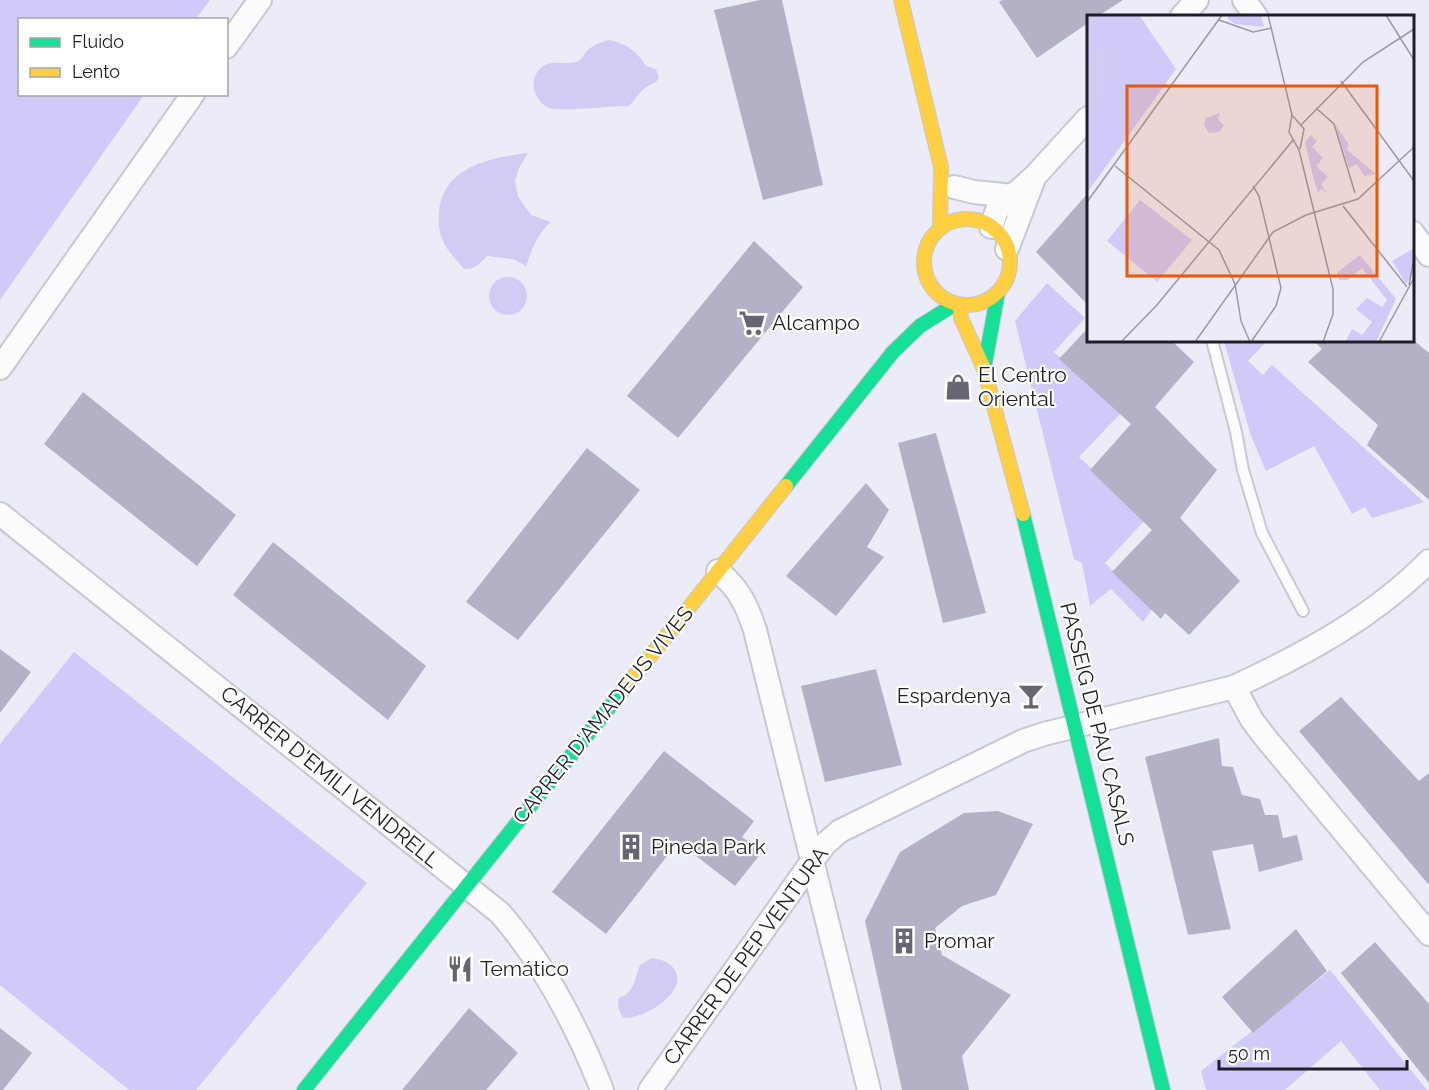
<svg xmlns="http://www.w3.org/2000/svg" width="1429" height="1090" font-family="Raleway,sans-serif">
  <rect width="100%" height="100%" fill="#ecebf8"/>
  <g fill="#cfcaf7">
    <path d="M0,0h210l-14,19 -176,1v74l124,1 -144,205z"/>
    <path d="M1047,283l38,35 -31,34 66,62 -41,43 67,62 -41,44 47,46 -9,13 -32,-33 -21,17 -8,-43 -8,-4 -59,-238z"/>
    <path d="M1224,341h43l-19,20 15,14 9,-10 152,137 -52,16 -7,-11 -13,7 -38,-68 -48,25 -15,-35z"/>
    <path d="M74,652l293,231 -171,207h-67l-129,-105v-241z"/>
    <path d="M1330,970l97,120h-47l-39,-49 -56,49h-79l-5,-19z"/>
  </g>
  <g fill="#d1ccf3">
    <path d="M610,40c17,4 27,11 36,26l10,3 3,9c-5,8 -11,6 -16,12 -6,5 -9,11 -14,16 -16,0 -67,6 -79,2 -17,-6 -24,-32 -5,-43 9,-5 22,0 31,-3 6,-2 7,-6 10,-10 6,-7 15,-10 24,-12z"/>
    <path d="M528,153l-9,15 -4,13 3,16 13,18 20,7c-14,12 -19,27 -25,44l-13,-7 -26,-3c-8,8 -12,14 -23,13 -6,-7 -13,-15 -18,-22 -7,-12 -8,-23 -7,-36 4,-44 52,-54 89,-58z"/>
    <circle cx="508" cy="296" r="19"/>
    <path d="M652,958c4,1 11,2 14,4 35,21 -19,58 -42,56 -6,-7 -7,-11 -5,-20 15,-4 16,-20 21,-33z"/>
  </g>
  <g fill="#b4b1c6">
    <path d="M760,0h22l41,185 -60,15 -49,-190z"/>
    <path d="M1002,0h121l-25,16h-10v7l-51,35 -38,-56z"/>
    <path d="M1088,193v112l-52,-53z"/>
    <path d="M754,241l49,46 -125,151 -51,-42z"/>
    <path d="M1088,328v12h83l23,22 -39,45 62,63 -37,48 60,63 -51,54 -24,-22 -4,6 -49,-47 40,-42 -62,-60 41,-46 -72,-65z"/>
    <path d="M1412,339l17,14v147l-62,-55 11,-20 -70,-63 14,-13 -9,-9h99z"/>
    <path d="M83,392l153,123 -39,51 -153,-122z"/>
    <path d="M936,433l50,180 -43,10 -45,-180z"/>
    <path d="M587,448l53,42 -122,150 -52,-38z"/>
    <path d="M866,483l23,27 -22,37 17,10 -48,59 -50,-40z"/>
    <path d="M273,542l153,124 -38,54 -155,-125z"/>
    <path d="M0,649l31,23 -31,41z"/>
    <path d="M876,669l26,96 -77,17 -24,-96z"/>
    <path d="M1341,697l78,84 10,-8v112l-130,-154z"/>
    <path d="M1219,738l3,28 11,1 9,28 18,4 5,16h13l5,23 14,-3 6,25 -44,12 -6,-28 -41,7 19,78 -43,6 -43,-178z"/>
    <path d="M664,751l90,70 -12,16 20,15 -27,34 -57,-44 -72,92 -54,-42z"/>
    <path d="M998,811l35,13 -37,71 -34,11 -27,22 7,27 69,40 -49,61 7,34h-67l-37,-169 35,-69 64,-39z"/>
    <path d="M1296,929l31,42 -74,62 -31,-36z"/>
    <path d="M1375,942l54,62v79l-88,-110z"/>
    <path d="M469,1008l49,45 -32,37h-84z"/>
    <path d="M0,1028l32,25 -29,37h-3z"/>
  </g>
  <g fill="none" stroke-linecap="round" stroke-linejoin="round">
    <g stroke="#c8c7d2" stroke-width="14">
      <path id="lane" d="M1212,340l24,92 7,38 19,63 41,78"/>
    </g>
    <g stroke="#c8c7d2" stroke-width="26">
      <g id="street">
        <path d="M1244,0l12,16"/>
        <path d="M1182,16l15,-16"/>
        <path d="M226,47l34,-47"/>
        <path d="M954,187l20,5 39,4"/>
        <path d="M991,227l6,-17 38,-34 53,-58"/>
        <path d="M1412,232l17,23"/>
        <path d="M1007,249l26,-68"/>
        <path d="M0,368l193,-274"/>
        <path d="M0,514l500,399c45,52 77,113 102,177"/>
        <path d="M718,571c21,18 28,32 37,59l114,460"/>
        <path d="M1234,687l18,33 12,16 165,198"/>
        <path d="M650,1090l163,-230 11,-15 16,-14 183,-90 21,-7 190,-47c71,-33 140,-70 195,-126"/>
      </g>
    </g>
    <g stroke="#c8c7d2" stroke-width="16">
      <g id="fast">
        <path d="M984,369l14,-77"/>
        <path d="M786,486l107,-134 27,-26 35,-22"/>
        <path d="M1023,514l140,576"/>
        <path d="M304,1090l324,-406"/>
      </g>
    </g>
    <g stroke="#c8c7d2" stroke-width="16">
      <g id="slow">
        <path d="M901,0l40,167 -1,61"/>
        <circle cx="967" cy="262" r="43"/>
        <path d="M960,305l1,13 23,51 39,145"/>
        <path d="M628,684l158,-198"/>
      </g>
    </g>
    <use href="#lane" stroke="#fcfcfe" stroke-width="10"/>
    <use href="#street" stroke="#fcfcfe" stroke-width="22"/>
    <use href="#fast" stroke="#16e098" stroke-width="14"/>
    <use href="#slow" stroke="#ffcf43" stroke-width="14"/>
  </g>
  <defs>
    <g id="supermarket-bare" transform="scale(2.07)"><path d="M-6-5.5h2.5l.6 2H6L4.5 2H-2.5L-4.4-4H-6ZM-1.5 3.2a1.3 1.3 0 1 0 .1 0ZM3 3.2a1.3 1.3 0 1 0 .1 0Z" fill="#666571" stroke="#fff" stroke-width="2.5" paint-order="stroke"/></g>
    <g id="shop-bare" transform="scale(2.07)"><path d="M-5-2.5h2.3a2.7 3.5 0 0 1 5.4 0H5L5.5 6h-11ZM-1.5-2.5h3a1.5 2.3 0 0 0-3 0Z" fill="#666571" stroke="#fff" stroke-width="2.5" paint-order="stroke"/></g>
    <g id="bar-bare" transform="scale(2.07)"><path d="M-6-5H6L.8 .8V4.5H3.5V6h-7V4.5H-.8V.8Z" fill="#666571" stroke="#fff" stroke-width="2.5" paint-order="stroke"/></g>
    <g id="building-bare" transform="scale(2.07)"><path d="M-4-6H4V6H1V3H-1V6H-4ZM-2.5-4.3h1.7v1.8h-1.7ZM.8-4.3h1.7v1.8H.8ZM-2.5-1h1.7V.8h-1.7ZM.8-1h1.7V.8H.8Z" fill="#666571" stroke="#fff" stroke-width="2.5" paint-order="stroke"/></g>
    <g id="restaurant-bare" transform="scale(2.07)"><path d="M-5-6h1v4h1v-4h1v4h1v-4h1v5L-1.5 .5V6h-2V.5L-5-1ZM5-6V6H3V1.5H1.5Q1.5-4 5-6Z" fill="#666571" stroke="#fff" stroke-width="2.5" paint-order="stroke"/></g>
  </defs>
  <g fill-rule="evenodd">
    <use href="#supermarket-bare" x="752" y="323"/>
    <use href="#shop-bare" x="958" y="387"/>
    <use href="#bar-bare" x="1031" y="696"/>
    <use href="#building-bare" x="631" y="847"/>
    <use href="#building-bare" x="904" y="941"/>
    <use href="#restaurant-bare" x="460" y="969"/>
  </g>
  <g text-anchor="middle" stroke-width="4.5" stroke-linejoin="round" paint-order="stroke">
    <g font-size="21" fill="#1e1d28" stroke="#fff" text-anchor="start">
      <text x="772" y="330">Alcampo</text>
      <text x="978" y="382">El Centro<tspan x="978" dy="24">Oriental</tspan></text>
      <text x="1011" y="703" text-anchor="end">Espardenya</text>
      <text x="651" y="854">Pineda Park</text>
      <text x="924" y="948">Promar</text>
      <text x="480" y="976">Temático</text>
    </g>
    <g font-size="21" fill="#1e1d28" stroke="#fff">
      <text transform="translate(603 715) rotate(-51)" y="7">CARRER D'AMADEUS VIVES</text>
      <text transform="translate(1097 724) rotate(76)" y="7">PASSEIG DE PAU CASALS</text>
      <text transform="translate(330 777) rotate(39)" y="7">CARRER D'EMILI VENDRELL</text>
      <text transform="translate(746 956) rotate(-54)" y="7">CARRER DE PEP VENTURA</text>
    </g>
  </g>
  <g transform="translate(1087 15)">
    <rect width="327" height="327" fill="#ecebf8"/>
    <path d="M0,0h52l37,54 -89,124zM143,0h31l3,12 -29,-3 -8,-6zM248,109l14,21 -3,4 30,25 -12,2 -7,-12 -8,4zM224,120l6,6 -5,6 11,11 -7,8 12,11 -7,7 6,10 -5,-5 -4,3 -3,-8 -10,-42zM53,185l52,40 -35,42 -50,-41zM327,233v26l-8,10 -14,-23zM273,240l36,44 -20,43h-31l7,-13 10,6 10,-13 -16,-13 11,-11 15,9 5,-7 -25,-32 -14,12h-9l-2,-7z" fill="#cfcaf7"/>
    <path d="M15,26l7,3 -3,40 -19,63v-89l10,-7zM133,98l-2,7 6,5 -5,7 -10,1 -5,-8 2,-7z" fill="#d1ccf3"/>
    <path fill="none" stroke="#9a99a5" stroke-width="1.5" d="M181,0l24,100 -3,17 10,18 34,139v25l-10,28M299,0l28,45M132,5l34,12 19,-4M254,66l73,100M229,93l18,16 21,69M205,100l12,14 -4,20M214,110l62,-63 51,-33M28,151l104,84 16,34 6,37 9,21M0,187l135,-187M256,191l64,81M322,270l5,-27M34,327l35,-36 138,-167M108,327l78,-110 33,-17 52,-16 56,-52M164,327l25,-36 5,-18 -22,-92 -6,-10M292,327l35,-64"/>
    <path fill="#e8590c" fill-opacity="0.15" stroke="#e8590c" stroke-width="3" d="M40,71h250v190h-250z"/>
    <rect width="327" height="327" fill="none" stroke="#1e1d28" stroke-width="3"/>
  </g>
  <rect x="18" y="18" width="210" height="78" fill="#ffffff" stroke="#a5a5a9" stroke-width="1.5"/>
  <rect x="30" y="38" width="30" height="9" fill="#16e098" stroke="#a5a5a9" stroke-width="1.5"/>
  <text x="72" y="48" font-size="18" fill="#1e1d28">Fluido</text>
  <rect x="30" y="68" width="30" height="9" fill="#ffcf43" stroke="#a5a5a9" stroke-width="1.5"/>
  <text x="72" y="78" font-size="18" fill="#1e1d28">Lento</text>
  <path d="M1219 1060v9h188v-9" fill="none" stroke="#1e1d28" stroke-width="3"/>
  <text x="1228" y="1060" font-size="18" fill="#1e1d28" stroke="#ffffff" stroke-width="4.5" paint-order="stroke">50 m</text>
</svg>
